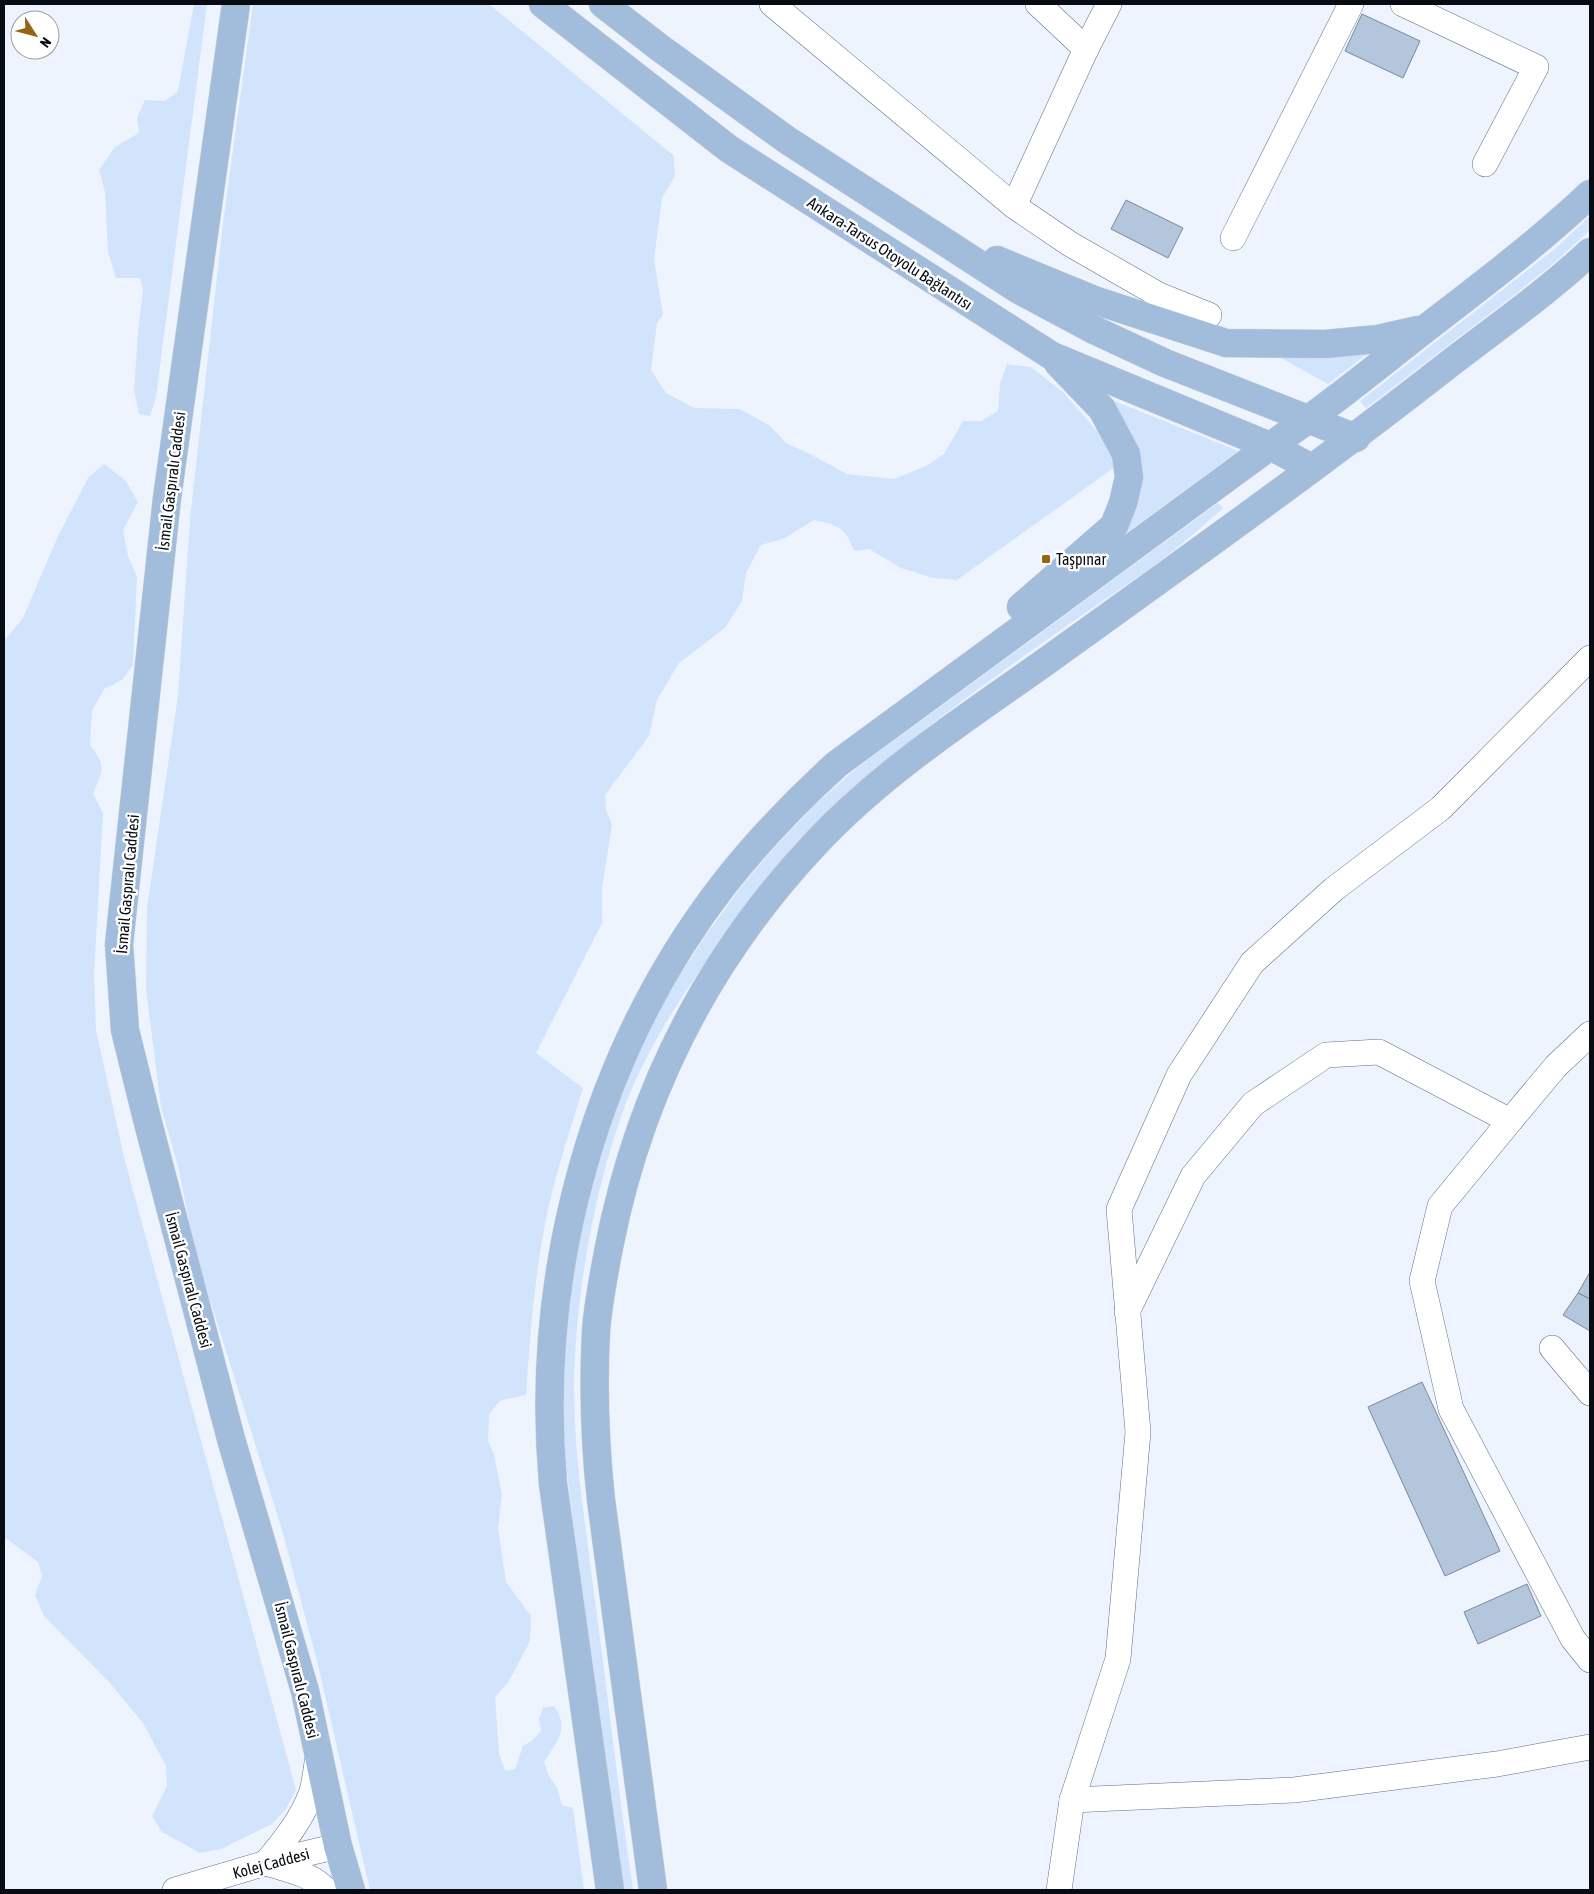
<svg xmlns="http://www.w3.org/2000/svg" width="1594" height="1894" font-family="'Asap Condensed',sans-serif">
  <rect width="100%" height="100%" fill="#edf4fd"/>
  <g fill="#d1e4fb">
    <path d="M194,4h13l-51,393 -6,19 -11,-2 -5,-24 4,-58 5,-43 -3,-11h-24l-8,-26 -3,-60 -6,-22 16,-23 24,-14 -2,-15 8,-18 20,1 13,-10z"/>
    <path d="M253,4h236l185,152 1,20 -13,22 -8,61 9,56 -6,8 -6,47 15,23 28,15 46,1 30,17 16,17 22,10 39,21 47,5 32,-13 18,-12 19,-33h18l17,-10 2,-27 7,-20 24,3 33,26 46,53 5,21 -158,113 -24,-2 -32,-10 -32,-19 -15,2c-8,-24 -17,-26 -40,-31l-29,18 -24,7 -15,28 -4,28 -17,27 -46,35 -22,37 -8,36 -44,59 1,14 6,16 -10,63v35l-66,130 47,35c-14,45 -29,91 -38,136 -11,57 -15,114 -19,171l-24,5 -7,6 -6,9 -1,25 6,15 8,40 -4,33 8,54 25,34 -1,25 -21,40 -14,16 4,56 6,18 10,-2 8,-23 10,-6 8,-9 -2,-12 4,-11 11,-2c16,23 3,35 -10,56l4,12 9,14 5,17 11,3 11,82h-214l-52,-225 -36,-135 -86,-275 -18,-89 -17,-59 -15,-118 1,-81 31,-212 12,-177 33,-296z"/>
    <path d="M1590,216v14l-36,33 -40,32 -148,113 -6,-7 196,-153z"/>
    <path d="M1376,347l-48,37 -56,-31z"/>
    <path d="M1107,398l131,53 -135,99 27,-30z"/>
    <path d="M104,464l22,17 12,21 -15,28 5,26 9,21 -4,88 -11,15 -18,9 -12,22 -2,34c17,22 13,24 3,49l10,19 -9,161 2,56 28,127 172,633 -11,20 -13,14 -51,25 -21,4 -38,-21 -10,-16 15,-30 -1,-20 -23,-43 -34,-41 -65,-66 -9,-21 7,-19 -4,-14 -34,-25v-896l19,-23 35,-82 30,-58z"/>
    <path d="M1218,503l5,5c-15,13 -29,26 -44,38 -25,21 -54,39 -81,58 -77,54 -155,107 -226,169 -31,27 -63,55 -90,86 -27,32 -51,66 -74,100 -32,45 -62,93 -82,144 -32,86 -51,193 -52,285 0,67 11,132 19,198 14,101 25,203 40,304h-12l-43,-325 -17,-144 2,-83 14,-103 14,-64 51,-131 27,-48 37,-57 38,-52 33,-38 38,-40 43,-38z"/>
  </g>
  <g fill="#b4c6db" stroke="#798a9d">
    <path d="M1362,14l58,27 -17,37 -58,-27z"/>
    <path d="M1126,200l57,28 -15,30 -57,-29z"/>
    <path d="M1590,1272v27l-12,-6z"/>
    <path d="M1578,1293l12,6v32l-27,-16z"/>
    <path d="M1422,1382l78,169 -55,25 -77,-169z"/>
    <path d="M1527,1584l14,32 -63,28 -14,-32z"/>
  </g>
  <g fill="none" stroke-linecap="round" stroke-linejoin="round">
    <g stroke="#617084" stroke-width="26">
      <g id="minor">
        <path d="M772,4l242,202 56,38 89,51 50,20"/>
        <path d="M1038,4l48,45"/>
        <path d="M1403,4l133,63 -51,97"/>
        <path d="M1014,206l72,-157 23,-45"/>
        <path d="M1233,238l118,-234"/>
        <path d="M1510,1121l-70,85 -18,75 29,128 122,230 17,21"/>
        <path d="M1127,1312l66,-136 60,-72 73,-49 53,-3 131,69 46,-55 34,-32"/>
        <path d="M1552,1348l38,45"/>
        <path d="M318,1756c-2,12 -3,27 -7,38 -10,27 -28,48 -45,69 21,7 44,10 60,27"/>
        <path d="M1072,1800l222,-10 203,-26 93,-17"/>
        <path d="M175,1890l91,-27 72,-17"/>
        <path d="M1059,1890l13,-90 46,-141 20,-227 -19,-223 60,-134 73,-112 82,-74 107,-81 149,-150"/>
      </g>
    </g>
    <g stroke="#d2d3d5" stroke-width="29">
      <g id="major">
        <path d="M236,4l-69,494 -48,446 6,86 22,89 84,320 74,252 33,155 13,44"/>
        <path d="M543,4l186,145 323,207 218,90 42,22"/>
        <path d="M603,4l57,44 127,92 232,150 73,39 73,34 191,75"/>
        <path d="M997,260l97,40 132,43 99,1 53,-5 40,-9"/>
        <path d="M1021,607l93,-81 9,-23 6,-26 -3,-23 -24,-45 -44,-46"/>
        <path d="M610,1890l-57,-406c-19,-211 41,-432 171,-600 34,-43 72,-83 113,-120l433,-318c54,-36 104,-77 155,-117 57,-44 113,-86 165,-135"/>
        <path d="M653,1890l-52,-390c-6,-56 -8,-112 -5,-169 2,-28 8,-57 13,-84 30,-153 99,-289 206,-403 67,-72 153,-127 233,-184 133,-96 267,-191 396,-292 49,-38 101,-74 146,-116"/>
      </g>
    </g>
    <use href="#minor" stroke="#fff" stroke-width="25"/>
    <use href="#major" stroke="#a2bcdc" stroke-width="28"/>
  </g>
  <rect fill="#956515" stroke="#fff" stroke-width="2" x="1041" y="554" width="10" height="10" rx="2.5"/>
  <g text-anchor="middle" stroke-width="5" stroke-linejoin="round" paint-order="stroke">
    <g font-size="16" fill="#070c13" stroke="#fff">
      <text transform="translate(890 253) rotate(33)" y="6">Ankara-Tarsus Otoyolu Bağlantısı</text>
      <text transform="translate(171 481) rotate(-83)" y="6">İsmail Gaspıralı Caddesi</text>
      <text transform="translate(127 884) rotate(-85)" y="6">İsmail Gaspıralı Caddesi</text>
      <text transform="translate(189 1280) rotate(75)" y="6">İsmail Gaspıralı Caddesi</text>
      <text transform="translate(297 1670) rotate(76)" y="6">İsmail Gaspıralı Caddesi</text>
      <text transform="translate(271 1863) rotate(-15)" y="6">Kolej Caddesi</text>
    </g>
    <g font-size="16" fill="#070c13" stroke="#fff" text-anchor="start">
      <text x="1056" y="565">Taşpınar</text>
    </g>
  </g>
  <rect width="1594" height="1894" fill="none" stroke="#070c13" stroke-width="10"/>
  <g transform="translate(35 35) rotate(126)"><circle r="24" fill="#ffffff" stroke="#9c9ea1"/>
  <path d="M0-4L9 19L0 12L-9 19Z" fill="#956515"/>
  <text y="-8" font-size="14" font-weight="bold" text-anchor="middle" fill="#070c13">N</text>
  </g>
</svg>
